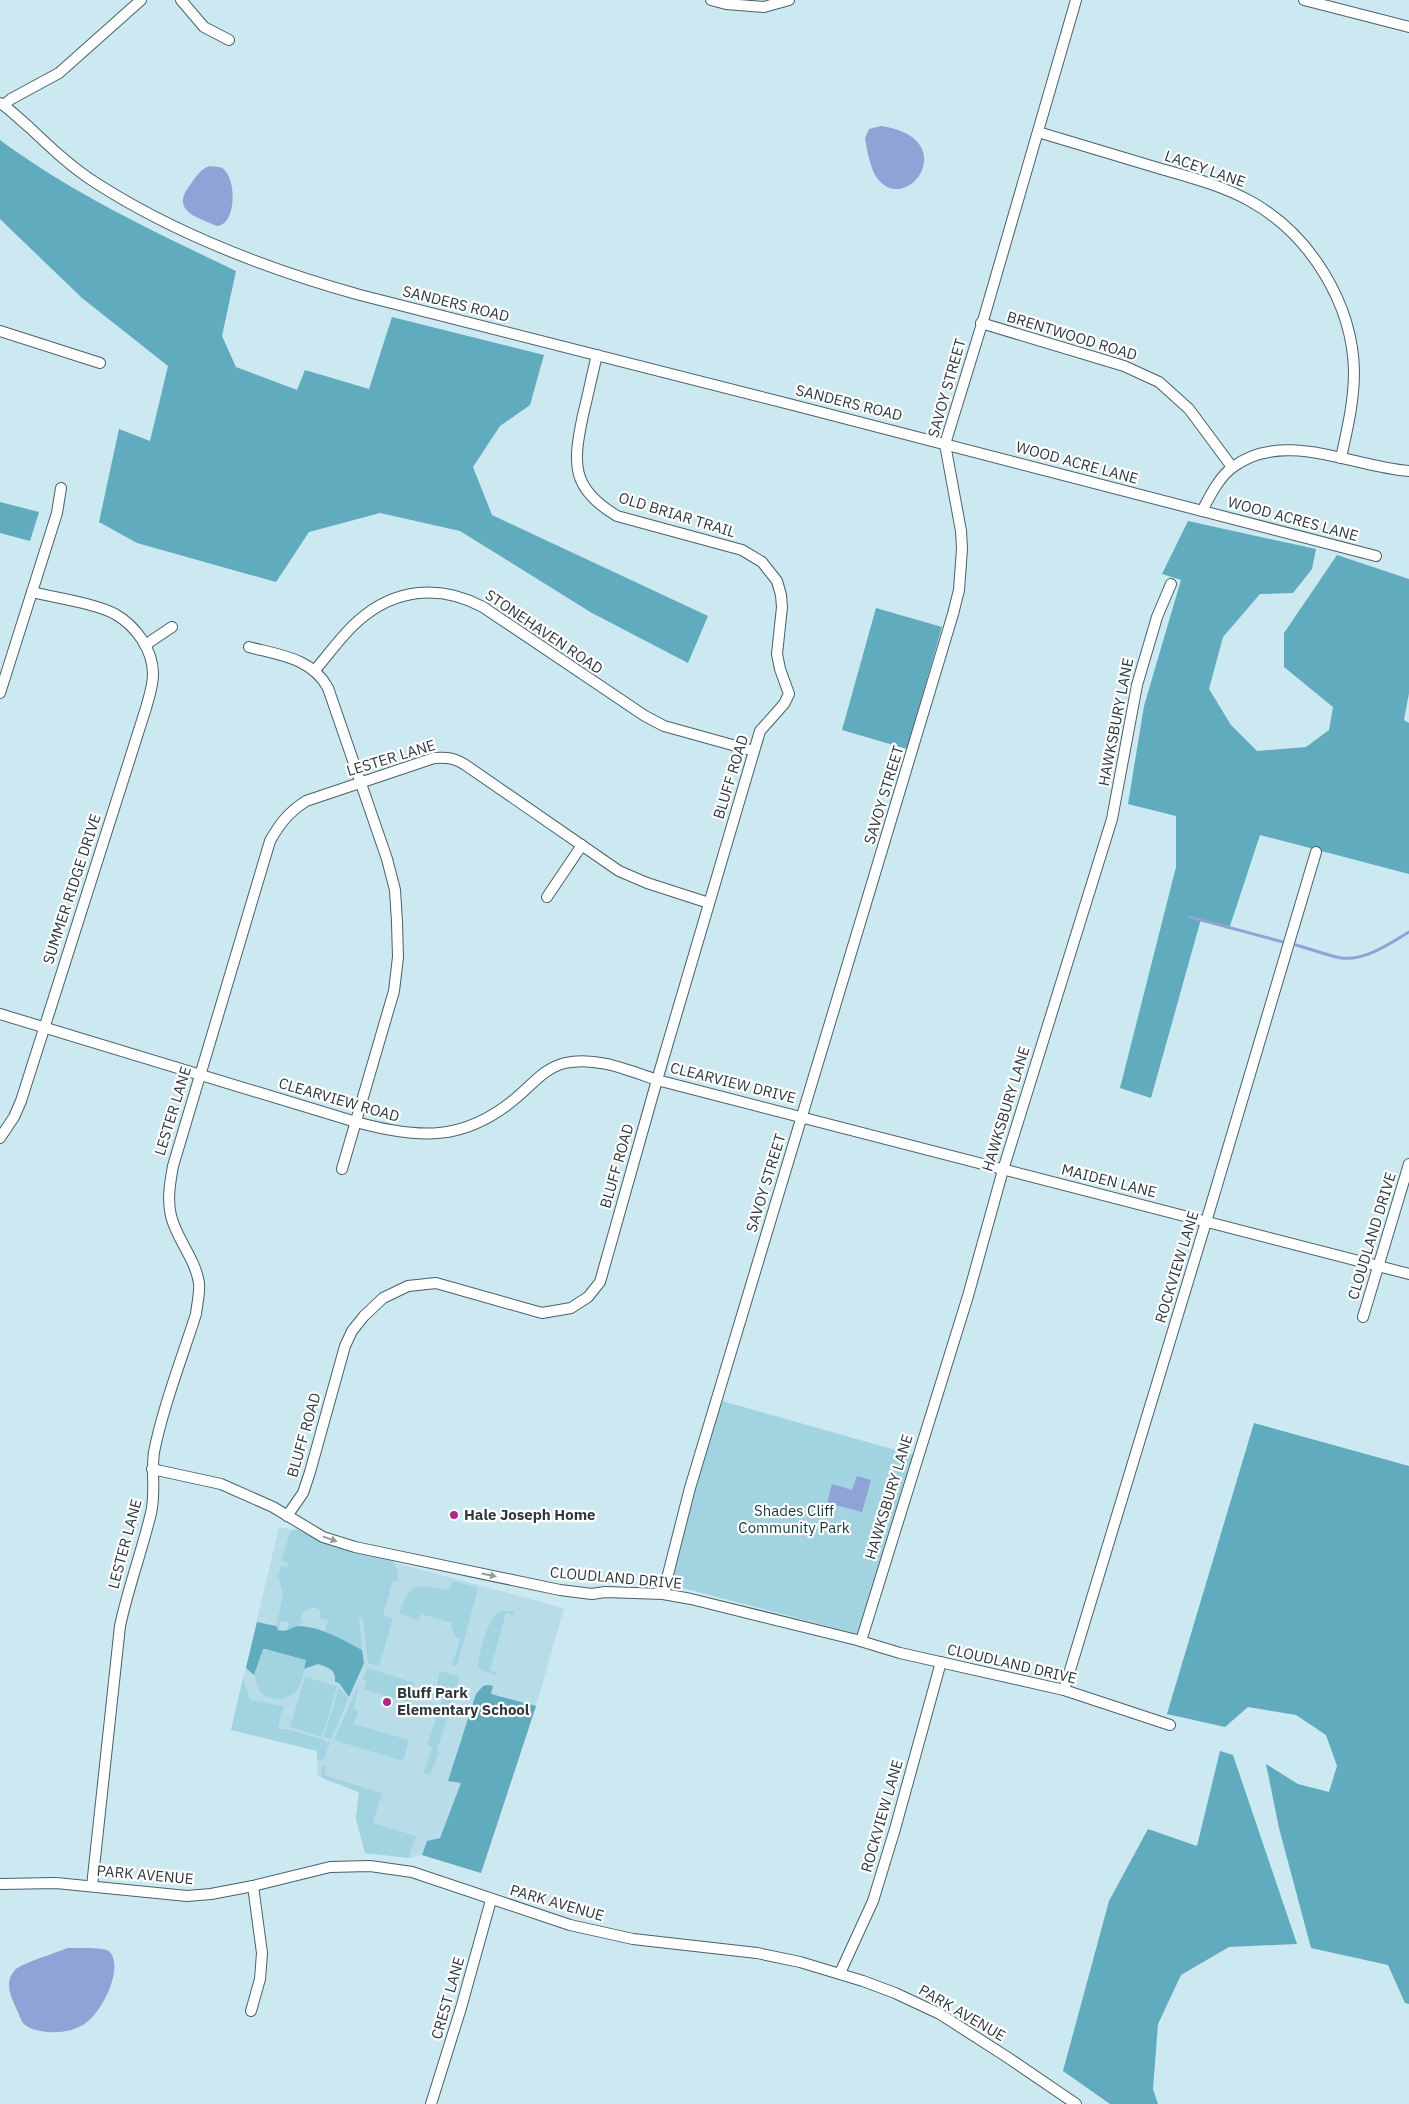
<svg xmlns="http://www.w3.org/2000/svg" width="1409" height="2104" font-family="'IBM Plex Sans',sans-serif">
  <rect width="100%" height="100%" fill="#cce8f1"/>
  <path fill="#b8dde8" d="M279,1527l23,4 11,6 50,17 201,54 -28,98 -55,167 -59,-18 -12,3 -45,-5 -9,-34 3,-27 -42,-16v-25l-86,-21z"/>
  <g fill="#a1d3e1">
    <path d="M722,1401l191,54 -55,179 -187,-49 24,-93z"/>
    <path d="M296,1529l17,8 50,17 30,7 5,10 -1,10h-4l-10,34 10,3 -14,48 -11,-3 -5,-46h-4l3,33 -37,-19 3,-11 -9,-2 2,-8 -9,-3 -10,6 -1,5 3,6 -4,-1 -1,3 -12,6 2,-9 -9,-2 -2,9 -2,-4 7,-31 -5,-19 3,-10 6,1 1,-4 -7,-2 9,-29z"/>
    <path d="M453,1581l25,7 -21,78 -5,-1 8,-26 -4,-1 -5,-11 1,-4 -31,-9 -2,6 -20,-6c11,-33 18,-30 49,-24z"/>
    <path d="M501,1611h12l1,2v2l-8,-2 -16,57 5,2 2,3 -16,-5 -3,-4c2,-16 9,-48 23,-55z"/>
    <path d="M263,1649l43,11c-2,9 -3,23 -9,30 -11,14 -36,12 -41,-7 -3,-10 2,-25 7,-34z"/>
    <path d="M367,1668l48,15 -5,20 -46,-14 3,-8 -4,-2z"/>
    <path d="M440,1671l17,5 2,3 -22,72 2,1 -9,23 -6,-2 8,-26 -5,-2 18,-54 -9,-3z"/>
    <path d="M305,1677l32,9 -15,51 -32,-10z"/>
    <path d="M243,1678l7,22 33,6 -5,23h9l38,11v2l5,1 -7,17 -6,-1v-8l-86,-21z"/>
    <path d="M359,1684l-6,26 5,1 -4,13 55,16 -6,21 -69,-21z"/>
    <path d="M339,1687l9,12 -17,40 -7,-2z"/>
    <path d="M321,1765l5,2 -2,8 58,18 -9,30 43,13 -7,22 -44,-5 -9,-34 3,-27 -37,-14z"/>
  </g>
  <g fill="#61abbe">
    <path d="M0,140c73,54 155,92 236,131l-14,65 14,31 61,23 8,-20 64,19 23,-72 152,38 -14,50 -30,21 -27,41 19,48 216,101 -20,47 -96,-50 -132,-82 -80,-18 -71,19 -33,50 -139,-39 -38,-21 20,-93 31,12 18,-75 -86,-68 -82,-79z"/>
    <path d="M0,502l39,10 -9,29 -30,-8z"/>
    <path d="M1188,521l128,28 -4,20 -19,24 -33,1 -37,43 -14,52 22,36 26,26 49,-4 23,-17 4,-23 -49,-40v-34l53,-78 72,24v114l-5,27 5,3v151l-149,-39 -31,94 -28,-10 -50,179 -31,-10 56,-221v-51l-48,-12 16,-98 37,-126 -19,-6z"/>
    <path d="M876,608l66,19 -35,122 -65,-19z"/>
    <path d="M1254,1423l155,43v538l-4,-1 -17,-38 -77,-17 -32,-120 -13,-64 32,20 31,8 8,-26 -11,-31 -30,-20 -48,-8 -23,20 -58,-13z"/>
    <path d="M257,1622l19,4 2,4c12,3 13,-4 22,-4 22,1 43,14 62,24l2,13 -15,34 -10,-14 -4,-1c1,-13 -6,-14 -17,-18l-14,5 2,-9 -41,-11h-2l-9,26 -8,-7z"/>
    <path d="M488,1685l5,1 -2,8 45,12 -55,167 -59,-18 5,-14 13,-3 21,-55 -13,-2 28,-87 7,-8z"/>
    <path d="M1220,1751l13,4 64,189 -68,3 -48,28 -23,49 -5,65 5,15h-48l-47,-33 46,-170 39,-72 49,17z"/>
  </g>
  <g fill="#8ea4d7">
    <path d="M881,126c83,12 26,92 -4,52 -7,-10 -10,-28 -12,-40l4,-9z"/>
    <path d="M210,166c4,1 9,0 12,2 15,9 15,57 -5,58 -20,-9 -47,-15 -27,-41 6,-8 10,-16 20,-19z"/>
    <path d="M857,1476l14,4 -9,32 -35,-9 5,-19 20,6z"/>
    <path d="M68,1948c8,0 36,-1 41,3 16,16 -7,60 -22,71 -11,9 -26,11 -40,10 -8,-1 -19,-3 -24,-9 -2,-3 -4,-8 -5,-11 -6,-13 -15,-29 -3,-42 5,-6 43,-18 53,-22z"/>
  </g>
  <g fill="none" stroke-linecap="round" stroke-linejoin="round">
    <g stroke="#8ea4d7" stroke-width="3">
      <path d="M1190,917l93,25"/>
      <path d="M1296,945c14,4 30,10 45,13 24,3 48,-14 68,-26"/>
    </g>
    <g stroke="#496169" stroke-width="12">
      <g id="street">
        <path d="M181,0l23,27 25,13"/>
        <path d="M711,0l15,4 38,3 25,-7"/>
        <path d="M1304,0l105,27"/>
        <path d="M0,103c10,6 19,16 29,24 21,20 42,40 67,56 81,52 171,86 264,112l433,110 583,151"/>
        <path d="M4,105l7,-6 48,-26 82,-73"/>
        <path d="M1038,132c40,12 80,24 120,36 31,9 63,17 92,33 60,33 103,103 104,171 0,30 -7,58 -13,86"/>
        <path d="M981,323l143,43 35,16 30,27 43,58"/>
        <path d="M0,331l100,32"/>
        <path d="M1202,511c8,-15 17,-34 31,-44 51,-38 120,0 176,4"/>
        <path d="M145,645l27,-18"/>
        <path d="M249,647c30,8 63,11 79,41l59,171 8,31 2,32 1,35 -4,34 -52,178"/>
        <path d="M315,670c14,-16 27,-35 43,-49 37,-33 82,-37 125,-14l162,109 19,10 90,25"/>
        <path d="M0,693l57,-180 4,-25"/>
        <path d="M547,897l35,-52"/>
        <path d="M0,1014l356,108c62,17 108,20 160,-24 16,-13 28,-30 49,-35 30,-7 63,7 92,17l752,194"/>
        <path d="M0,1138l14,-21 7,-16 125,-393c3,-11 7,-22 7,-34 0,-24 -17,-48 -38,-60 -21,-11 -59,-16 -83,-22"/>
        <path d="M1363,1317l46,-153"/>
        <path d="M152,1469l69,15 52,23 50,30 32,10 205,43 32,4 13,-2 58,2 28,5 166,41 43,13 164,37 106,35"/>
        <path d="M287,1516l16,-23 7,-21 35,-126 7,-15 12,-15 19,-18 25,-12 28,-3 106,30 29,-5 17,-11 12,-15 57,-202 103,-349 24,-27 5,-10 -9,-25 -3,-15 5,-47 -1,-12 -4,-14 -15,-19 -20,-12 -125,-34c-47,-28 -44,-53 -34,-101 5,-20 9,-40 14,-60"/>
        <path d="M663,1594l27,-106 263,-874 6,-24 3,-41 -1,-18 -16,-87 40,-130 91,-314"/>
        <path d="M861,1641l107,-345 35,-126 109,-351 25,-134 20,-68 14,-33"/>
        <path d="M1064,1690l142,-468 110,-370"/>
        <path d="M0,1884l56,-1 131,13 24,-2 42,-8 77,-19 40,-1 42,6 158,53 63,14 124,14 43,9 63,19 32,12 45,21 67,43 69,47"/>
        <path d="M92,1886l28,-260c8,-38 22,-75 31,-113 5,-21 0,-41 3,-61 9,-45 28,-94 42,-138 1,-10 4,-21 3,-31 -4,-25 -22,-43 -28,-67 -4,-17 -1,-33 2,-50l97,-325c10,-18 19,-29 36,-40l128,-43c14,-1 21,0 33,8l152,105 28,12 62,20"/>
        <path d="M840,1973l33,-72 22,-72 46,-167"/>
        <path d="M251,2011l9,-32 2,-26 -9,-67"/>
        <path d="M431,2104l30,-96 30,-108"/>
      </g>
    </g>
    <use href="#street" stroke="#fff" stroke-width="10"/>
  </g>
  <defs><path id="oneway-solid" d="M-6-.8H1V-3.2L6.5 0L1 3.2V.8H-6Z" transform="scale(1.25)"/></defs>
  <g fill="#969c9e">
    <use href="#oneway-solid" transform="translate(330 1539) rotate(19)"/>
    <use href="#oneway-solid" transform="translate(489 1575) rotate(12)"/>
  </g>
  <g fill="#a62d83" stroke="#fff" stroke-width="2">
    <circle cx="454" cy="1515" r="5"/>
    <circle cx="387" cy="1702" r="5"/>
  </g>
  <g text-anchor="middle" stroke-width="4.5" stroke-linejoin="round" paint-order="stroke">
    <g font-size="15" fill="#2e393d" stroke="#fff">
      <text transform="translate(1205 169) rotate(19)" y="5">LACEY LANE</text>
      <text transform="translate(456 304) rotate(14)" y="5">SANDERS ROAD</text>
      <text transform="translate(1072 336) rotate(17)" y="5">BRENTWOOD ROAD</text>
      <text transform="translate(947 388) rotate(-74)" y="5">SAVOY STREET</text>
      <text transform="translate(849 403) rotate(14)" y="5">SANDERS ROAD</text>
      <text transform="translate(1077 463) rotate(15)" y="5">WOOD ACRE LANE</text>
      <text transform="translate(677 515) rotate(17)" y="5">OLD BRIAR TRAIL</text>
      <text transform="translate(1293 519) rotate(15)" y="5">WOOD ACRES LANE</text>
      <text transform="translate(544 632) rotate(34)" y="5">STONEHAVEN ROAD</text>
      <text transform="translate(1116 722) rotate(-79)" y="5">HAWKSBURY LANE</text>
      <text transform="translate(391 758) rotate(-17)" y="5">LESTER LANE</text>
      <text transform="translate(731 777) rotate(-73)" y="5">BLUFF ROAD</text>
      <text transform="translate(884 795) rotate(-73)" y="5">SAVOY STREET</text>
      <text transform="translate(72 889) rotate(-72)" y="5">SUMMER RIDGE DRIVE</text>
      <text transform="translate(733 1083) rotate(14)" y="5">CLEARVIEW DRIVE</text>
      <text transform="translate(339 1100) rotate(16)" y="5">CLEARVIEW ROAD</text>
      <text transform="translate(1006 1109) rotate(-73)" y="5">HAWKSBURY LANE</text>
      <text transform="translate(173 1111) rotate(-73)" y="5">LESTER LANE</text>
      <text transform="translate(617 1166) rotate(-74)" y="5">BLUFF ROAD</text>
      <text transform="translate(1109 1181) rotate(14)" y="5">MAIDEN LANE</text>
      <text transform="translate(766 1183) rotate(-73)" y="5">SAVOY STREET</text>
      <text transform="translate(1372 1236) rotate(-73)" y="5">CLOUDLAND DRIVE</text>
      <text transform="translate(1177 1267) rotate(-73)" y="5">ROCKVIEW LANE</text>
      <text transform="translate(304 1435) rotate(-74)" y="5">BLUFF ROAD</text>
      <text transform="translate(889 1497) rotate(-73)" y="5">HAWKSBURY LANE</text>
      <text transform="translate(125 1544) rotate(-75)" y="5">LESTER LANE</text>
      <text transform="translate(616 1578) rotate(5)" y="5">CLOUDLAND DRIVE</text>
      <text transform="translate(1012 1664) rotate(13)" y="5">CLOUDLAND DRIVE</text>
      <text transform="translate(882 1816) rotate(-74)" y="5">ROCKVIEW LANE</text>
      <text transform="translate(145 1875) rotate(5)" y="5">PARK AVENUE</text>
      <text transform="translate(557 1903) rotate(16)" y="5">PARK AVENUE</text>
      <text transform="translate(448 1998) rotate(-74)" y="5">CREST LANE</text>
      <text transform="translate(962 2013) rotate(30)" y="5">PARK AVENUE</text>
    </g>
    <g font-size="15" fill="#143841" stroke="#fff">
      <text x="794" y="1516">Shades Cliff<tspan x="794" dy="17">Community Park</tspan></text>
    </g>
    <g font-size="15" font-weight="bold" fill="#2e393d" stroke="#fff" text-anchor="start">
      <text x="464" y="1520">Hale Joseph Home</text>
      <text x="397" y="1698">Bluff Park<tspan x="397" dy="17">Elementary School</tspan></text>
    </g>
  </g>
</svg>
